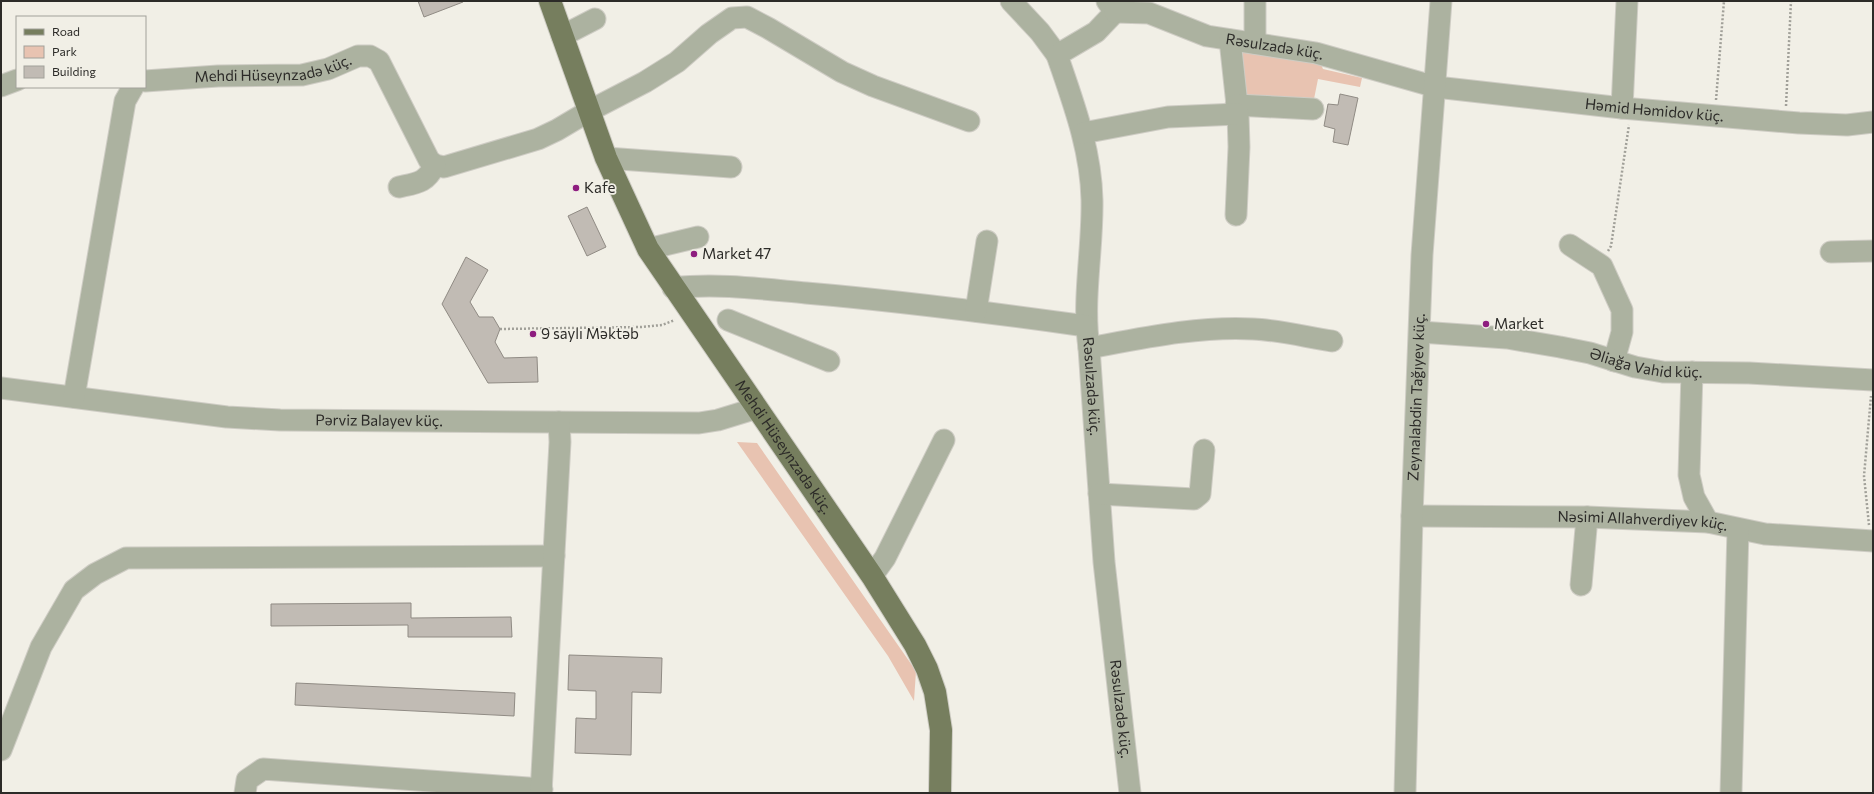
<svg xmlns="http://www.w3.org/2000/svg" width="1874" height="794" font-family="Commissioner,sans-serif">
  <rect width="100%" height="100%" fill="#f1efe6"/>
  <g fill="#e8c3b1">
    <path d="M1238,49l81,11 4,9 39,9 -2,9 -42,-8 -4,20 -72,-4z"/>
    <path d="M737,442l20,1 159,228 -2,30 -26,-45z"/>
  </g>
  <g fill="#c1bbb4" stroke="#908b84">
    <path d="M418,1h45v1l-39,15z"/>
    <path d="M1340,94l18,4 -10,47 -15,-3 2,-13 -11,-3 4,-22 10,1z"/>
    <path d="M587,207l19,40 -19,9 -19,-40z"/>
    <path d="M466,257l22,13 -18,32 9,15h14l7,12 -5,13 9,16 33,-1 1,25 -50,1 -46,-79z"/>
    <path d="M411,603v15l100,-1 1,20h-104v-12l-137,1v-22z"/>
    <path d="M569,655l93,3 -1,35 -29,-1 -1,63 -56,-2 1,-35 20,1v-28l-28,-1z"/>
    <path d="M296,683l219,10 -1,23 -219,-11z"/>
  </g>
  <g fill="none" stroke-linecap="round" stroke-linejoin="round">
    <g stroke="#ceccc4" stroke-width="23">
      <g id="minor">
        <path d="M1011,1l29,31 17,23"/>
        <path id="s1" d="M1107,1l8,11 -19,20 -39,23c16,47 34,94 35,145 1,49 -10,99 -3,148l15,214 26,231"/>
        <path id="s2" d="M1115,12l34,1 58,23 109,17 120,34 186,21 177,15 48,2 26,-3"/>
        <path d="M562,36l33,-17"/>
        <path d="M1230,40l8,74 1,33 -3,68"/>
        <path d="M1255,43v-42"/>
        <path id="s3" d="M145,81l73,-5 84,-1 26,-6 30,-13h12l9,5 50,99 6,5 9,2 94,-28 19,-9 32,-19 56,-29 32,-20 32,-28 23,-16 15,-1 21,11 74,44 31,14 96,35"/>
        <path d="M1,86l16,-6"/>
        <path d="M1236,105l77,4"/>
        <path d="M1622,108l5,-107"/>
        <path d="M1083,133l85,-16 70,-3"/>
        <path d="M606,158l125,9"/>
        <path d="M399,187c18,-4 27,-4 36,-22"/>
        <path d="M1570,245l32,21 20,44v22l-8,29"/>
        <path d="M648,249l50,-12"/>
        <path d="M1831,252l42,-1"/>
        <path d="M673,288c44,-5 89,1 133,5 94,8 187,20 280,33"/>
        <path d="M976,311l11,-70"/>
        <path d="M728,320l101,41"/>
        <path id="s4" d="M1420,332l87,6 53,9 30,6 45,14 28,5 86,1 124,7"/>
        <path d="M1089,348c54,-10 109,-22 164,-19 26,1 53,8 79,12"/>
        <path d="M1692,372l-3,103 5,22 14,25"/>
        <path id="s5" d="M1,388l226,29 53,3 419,3 19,-3 39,-12"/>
        <path d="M74,397l51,-296 8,-14"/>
        <path d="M1099,494l95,5 6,-5 4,-44"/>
        <path id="s6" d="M1412,516l175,1 121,5 57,12 108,7"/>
        <path d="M872,576l13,-18 59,-118"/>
        <path d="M1581,585l6,-68"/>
        <path d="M1,750l40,-103 33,-57 21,-16 31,-16 428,-2"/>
        <path d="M245,793l2,-13 16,-11 279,20"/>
        <path d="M541,793l19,-351 -1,-20"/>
        <path id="s7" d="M1405,793l7,-277 10,-261 19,-254"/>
        <path d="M1731,793l7,-264"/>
      </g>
    </g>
    <g stroke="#ceccc4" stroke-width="24">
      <g id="major">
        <path id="s8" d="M550,1l56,157 42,91 224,327 43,69 12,24 8,23 6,38 -1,63"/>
      </g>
    </g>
    <g stroke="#a1a099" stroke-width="2.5" stroke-dasharray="2 2" stroke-linecap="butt">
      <path d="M1716,100l8,-99"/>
      <path d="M1786,106l5,-105"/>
      <path d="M1608,251l3,-5 18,-121"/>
      <path d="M500,329l141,-2 21,-2 13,-5"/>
      <path d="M1869,525l-5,-49 7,-80"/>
    </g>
    <use href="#minor" stroke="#acb2a0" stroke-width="21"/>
    <use href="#major" stroke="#767e5e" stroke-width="22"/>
  </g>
  <g fill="#8e1d7f" stroke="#f1efe6" stroke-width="1.5">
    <circle cx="576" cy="188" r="4"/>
    <circle cx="694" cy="254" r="4"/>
    <circle cx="1486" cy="324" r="4"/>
    <circle cx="533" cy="334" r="4"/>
  </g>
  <g text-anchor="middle" stroke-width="3.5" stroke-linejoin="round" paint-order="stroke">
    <g font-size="15" fill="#2c2b28" stroke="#f1efe6">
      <text dy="5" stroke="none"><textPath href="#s2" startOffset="165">Rəsulzadə küç.</textPath></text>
      <text dy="5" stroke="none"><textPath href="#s3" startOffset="129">Mehdi Hüseynzadə küç.</textPath></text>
      <text dy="5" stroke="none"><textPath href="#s2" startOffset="551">Həmid Həmidov küç.</textPath></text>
      <text dy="5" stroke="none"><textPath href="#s4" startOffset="229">Əliağa Vahid küç.</textPath></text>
      <text dy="5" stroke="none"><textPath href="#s1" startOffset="423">Rəsulzadə küç.</textPath></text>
      <text dy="5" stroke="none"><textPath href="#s7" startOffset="396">Zeynalabdin Tağıyev küç.</textPath></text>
      <text dy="5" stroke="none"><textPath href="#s5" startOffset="380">Pərviz Balayev küç.</textPath></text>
      <text dy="5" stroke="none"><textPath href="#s8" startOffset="507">Mehdi Hüseynzadə küç.</textPath></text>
      <text dy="5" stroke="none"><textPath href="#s6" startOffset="231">Nəsimi Allahverdiyev küç.</textPath></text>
      <text dy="5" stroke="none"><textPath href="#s1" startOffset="747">Rəsulzadə küç.</textPath></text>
    </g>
    <g font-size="15" fill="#2c2b28" stroke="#f1efe6" text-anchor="start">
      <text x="584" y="193">Kafe</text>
      <text x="702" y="259">Market 47</text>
      <text x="1494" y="329">Market</text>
      <text x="541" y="339">9 saylı Məktəb</text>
    </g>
  </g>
  <rect width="1874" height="794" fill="none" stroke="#2c2b28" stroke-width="4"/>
  <rect x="16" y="16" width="130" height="72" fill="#f1efe6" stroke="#a2a19a"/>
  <rect x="24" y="29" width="20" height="6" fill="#767e5e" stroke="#a2a19a"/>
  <text x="52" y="36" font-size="12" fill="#2c2b28">Road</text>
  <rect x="24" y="46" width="20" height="12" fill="#e8c3b1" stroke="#a2a19a"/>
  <text x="52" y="56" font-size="12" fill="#2c2b28">Park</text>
  <rect x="24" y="66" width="20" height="12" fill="#c1bbb4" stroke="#a2a19a"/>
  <text x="52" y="76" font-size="12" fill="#2c2b28">Building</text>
</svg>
